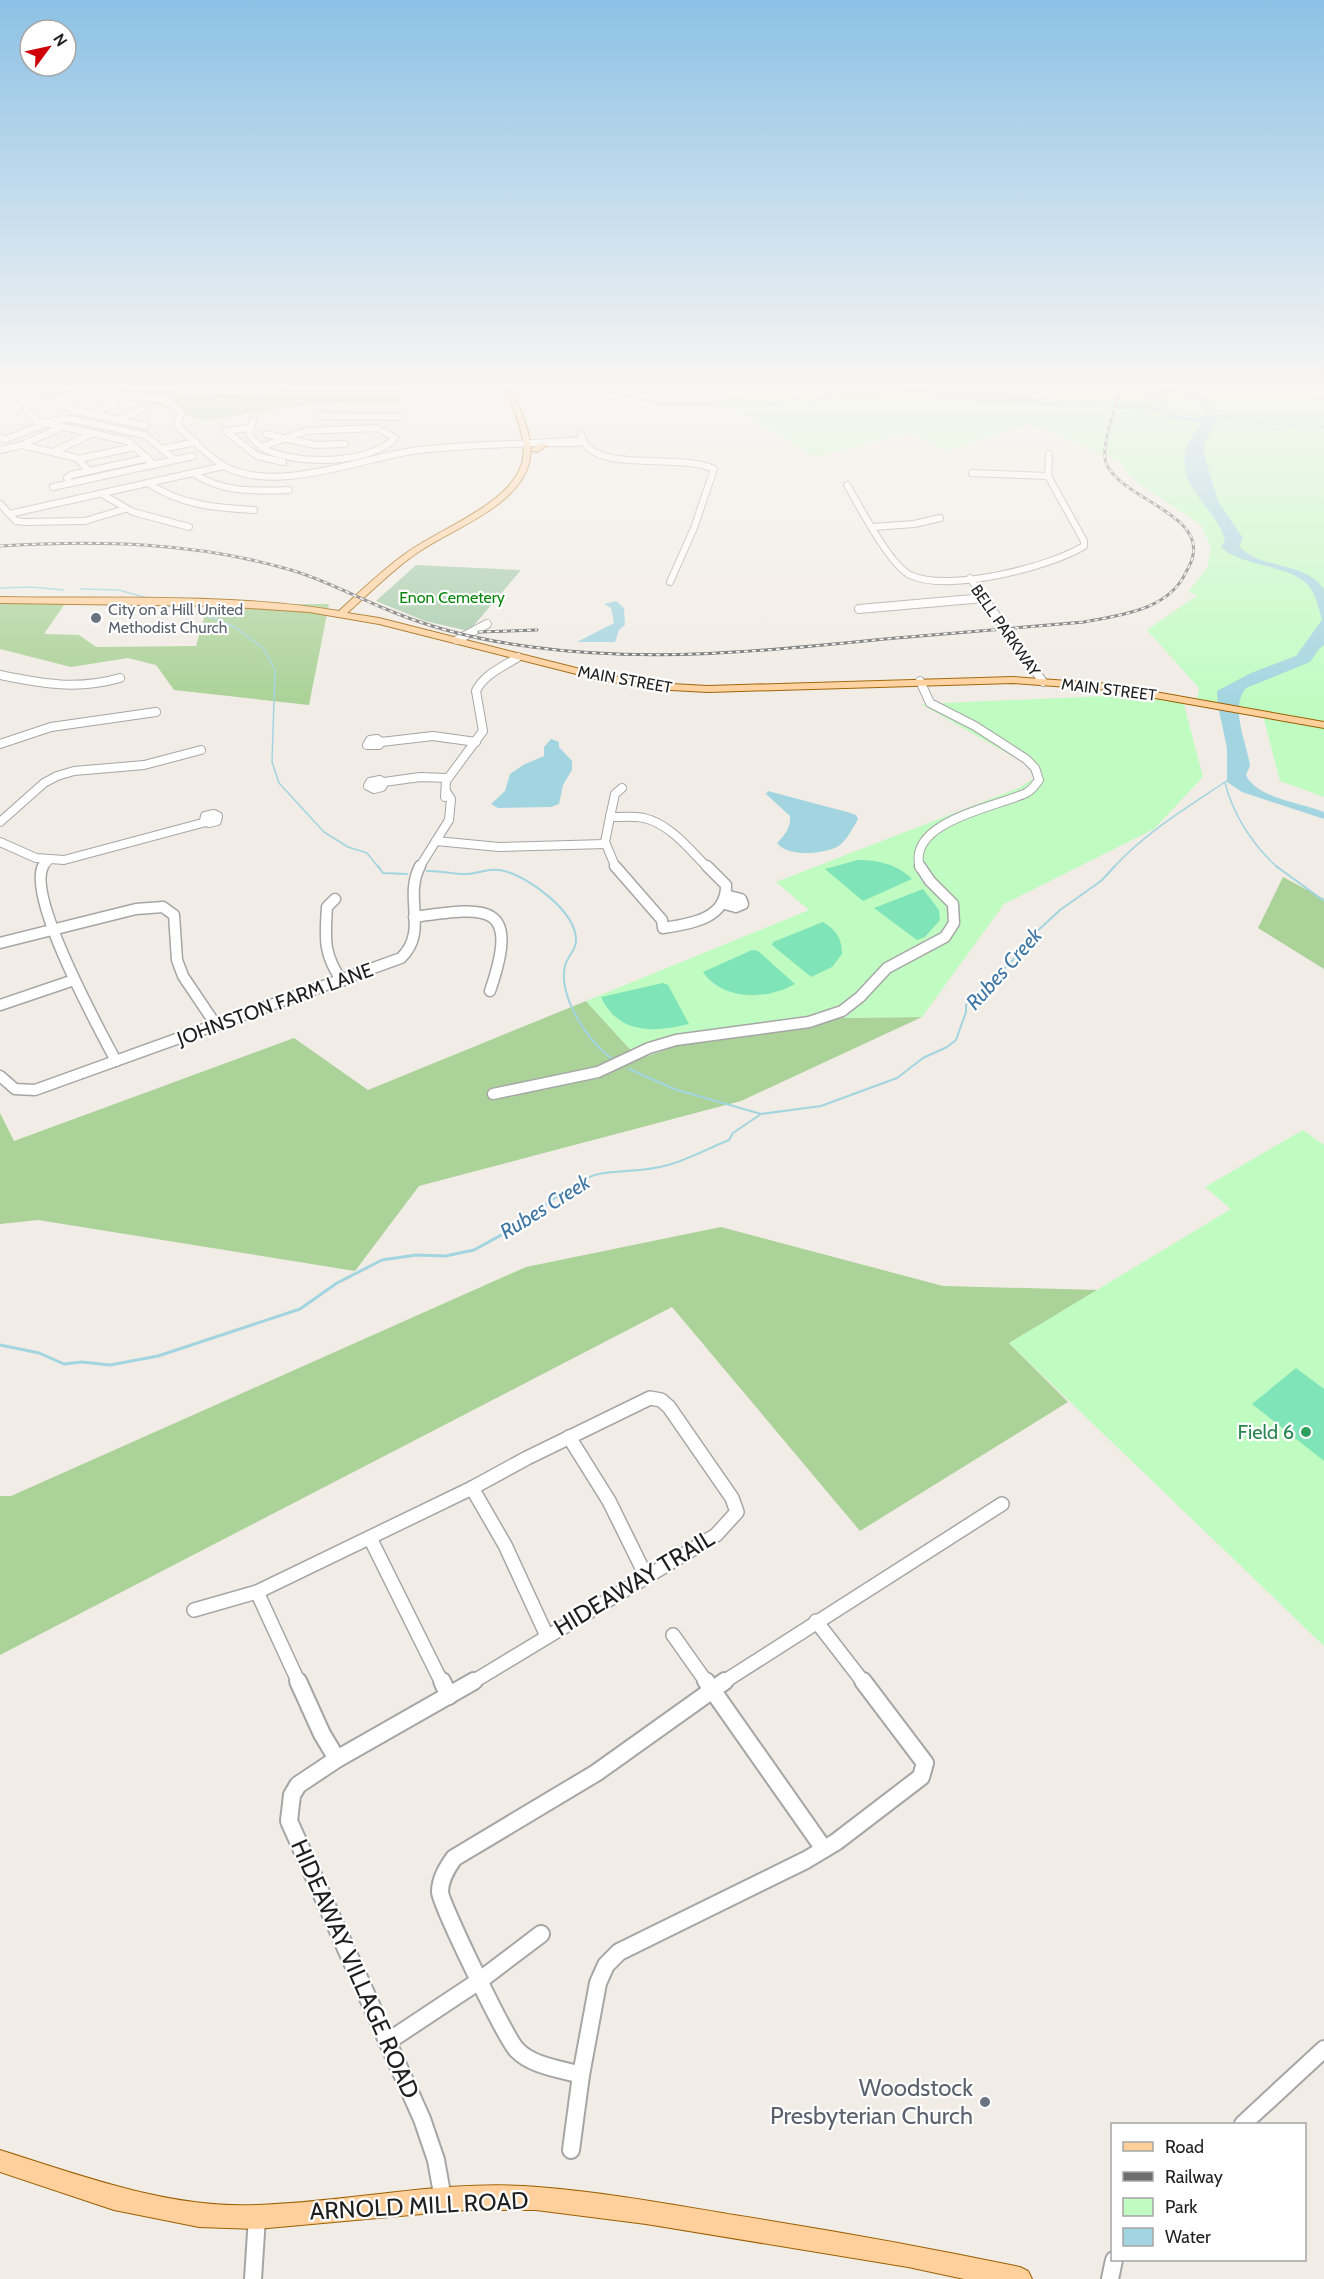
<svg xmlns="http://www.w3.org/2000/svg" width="1324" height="2279" font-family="Cabin,sans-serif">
  <rect width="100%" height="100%" fill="#f1ece5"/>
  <g fill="#abd298">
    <path d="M7,383h160l13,9 69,3 61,-12h91l-1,22 -81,-3 -114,19 -108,-37 -48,14z"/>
    <path d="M0,601l66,1 -22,32 35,1 17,12 100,-1 12,-42h121l-20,101 -135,-15 -18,-25 -28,-7 -57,9 -71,-18z"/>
    <path d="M1283,877l41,22v70l-66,-41z"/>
    <path d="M586,1001l53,58 56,-20 127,-21 100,-1 -181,84 -322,85 -64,85 -317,-51 -38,4v-111l14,28 280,-103 74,52z"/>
    <path d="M721,1227l222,59 156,4 -90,53 59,59 -208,129 -188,-224 -672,348v-159h11l515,-229z"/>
  </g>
  <path fill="#a5cba9" d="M416,565l105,5 -52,61 -44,-10 -49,-20z"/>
  <g fill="#c0fcc2">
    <path d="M786,383h493l45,16v398l-44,-16 -18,-69 -65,-12 2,-12 -52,-58 51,-35 -10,-3 19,-24 4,-20 -10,-23 -60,-40 -13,-11 -7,-12 -91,-38 -84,27 -39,-18 -91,24 -97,-57z"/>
    <path d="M1107,696l75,1 21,80 -49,52 -150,75 -82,113 -100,1 -127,21 -56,20 -53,-58 223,-91 -33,-28 245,-95 13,-9 -8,-14 -105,-60z"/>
    <path d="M1303,1130l21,15v501l-315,-303 222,-134 -26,-22z"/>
  </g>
  <g fill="#7fe4b8">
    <path d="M858,860c20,0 39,4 54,19l-49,22 -38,-32z"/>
    <path d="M923,889l16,21 1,10 -15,17 -8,3 -43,-32z"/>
    <path d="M823,922c13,8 19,16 19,32l-10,13 -21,10 -39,-32 1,-3z"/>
    <path d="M752,950l6,1 37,33c-28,16 -72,17 -92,-12z"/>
    <path d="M663,983l5,2 21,39c-35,9 -71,10 -88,-27z"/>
    <path d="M1296,1368l28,21v72l-72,-57z"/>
  </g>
  <g fill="#a3d5e0" fill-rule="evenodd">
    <path d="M902,383h10l13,7 29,4 196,11 4,-2 -8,-7 1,-5 23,-1 15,2 18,7 12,9 1,15 -11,19 -1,12 14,47 25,37 -4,8c23,25 64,14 85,43v56l-5,4 -9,13 -64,26c-17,20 1,55 4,78l-4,9c10,23 56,28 78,37v7l-82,-27 -15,-10v-34l-9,-42 -1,-15 34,-18 45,-17 26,-36c-3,-11 -6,-26 -14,-35 -18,-20 -62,-18 -85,-36l-2,-2 4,-7c-8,-32 -49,-52 -39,-91 2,-9 12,-19 15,-27l-25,-2 -24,-10 -177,-8 -45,-5 -24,-7zM1169,393c15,3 36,5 38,24h-24l-13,-6 -9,-16z"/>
    <path d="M616,601l8,7 1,17 -6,5 -4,12h-38l37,-19 -3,-15 -7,-4z"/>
    <path d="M551,739l8,3v5l13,14v9l-9,15 -4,19 -8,3 -53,1 -7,-4 14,-13 5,-17 13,-9 21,-9v-9z"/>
    <path d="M768,791l79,21 9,3 2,4c-5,9 -13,25 -23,29 -16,6 -47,9 -58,-5 8,-8 14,-16 13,-27l-24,-22z"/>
  </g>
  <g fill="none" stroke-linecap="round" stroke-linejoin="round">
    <g stroke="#a3d5e0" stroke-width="1.5">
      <path d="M535,383l57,5 66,15 66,3h38l35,-6 15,3c23,-13 47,-6 72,-8 8,-1 16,-3 24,-5"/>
      <path d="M141,386c63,1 123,15 185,-3"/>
      <path d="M1214,414l45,9 65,4"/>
      <path d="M0,588l31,-1 33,3"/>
      <path d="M80,589l39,1 31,9"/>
      <path d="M158,604l59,15 19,9 27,20 12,22 -3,92 7,21 45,49 24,15 19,6 12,15"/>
      <path d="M1225,783c9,34 27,61 53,85"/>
      <path d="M1113,868c33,-36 75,-61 115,-88"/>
    </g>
    <g stroke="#a3d5e0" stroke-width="2">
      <path d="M378,866l5,7 24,1"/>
      <path d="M1276,866l48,35"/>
      <path d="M427,871c14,-1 27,4 41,3 13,-1 23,-7 36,-3 25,6 73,41 72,70 0,9 -9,16 -11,25 -7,29 23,78 48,93"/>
      <path d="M629,1069l45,20 87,25"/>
      <path d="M525,1223c13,-14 56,-46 74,-49 23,-4 46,-2 69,-9 21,-6 41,-17 61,-25l4,-7 28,-19 60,-8 76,-28 26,-20 24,-11 9,-7 10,-28v-7l47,-45 6,-12 41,-38 41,-29 14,-15"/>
    </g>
    <path stroke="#a3d5e0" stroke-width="3" d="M0,1345l39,8 25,11 18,-2 28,3 48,-9 142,-47 37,-26 45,-23 34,-5 29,1 29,-6 53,-29"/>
    <g stroke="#a6a6a6" stroke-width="8">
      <g id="minor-far4">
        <path d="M0,383l19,8 67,-7 18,1 21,11 39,3 17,13 -4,14c14,12 33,33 49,41 53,27 138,-10 193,-17 38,-5 77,-5 115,-7"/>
        <path d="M708,383l10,6 25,-6"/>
        <path d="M642,388l17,-4"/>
        <path d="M63,403l10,7 73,16"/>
        <path d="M26,408l11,13 91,20 27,24"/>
        <path d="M92,414l24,-11"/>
        <path d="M321,416l79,1"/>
        <path d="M119,420l24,-12"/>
        <path d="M253,421l-4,14 12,12"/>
        <path d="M249,428l-23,3 31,25 26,6"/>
        <path d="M377,428l18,10c-25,27 -103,28 -134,9l45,-16z"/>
        <path d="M266,434l49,11 30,-1"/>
        <path d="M581,435c2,4 3,9 6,12 25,23 92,7 127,22l-20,59 -24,54"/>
        <path d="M0,437l4,3 51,-20 15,-1 75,16 30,25"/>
        <path d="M583,440l-5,3h-44z"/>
        <path d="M22,445l55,13 12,13"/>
        <path d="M162,449l34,-7"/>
        <path d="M0,450l22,-5 40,-18"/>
        <path d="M53,452l40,-19"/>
        <path d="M78,459l57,-12"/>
        <path d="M193,473c29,20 62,18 96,17"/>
        <path d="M972,473l76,3"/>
        <path d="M70,483l-3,-5 4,-3 77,-17"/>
        <path d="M148,483c32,22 68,25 106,27"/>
        <path d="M847,485c13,22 42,79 63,90 38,18 140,-8 174,-29v-5l-36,-65 1,-22"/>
        <path d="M53,487l140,-31"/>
        <path d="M102,494l31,18 56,15"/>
        <path d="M0,504l16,17 9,1 60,-1 40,-12"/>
        <path d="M9,514l215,-48"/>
        <path d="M873,527l41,-3 26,-6"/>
        <path d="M970,578l11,16"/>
      </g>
    </g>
    <g stroke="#a6a6a6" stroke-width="10">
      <g id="minor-far3">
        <path d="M980,593l63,89"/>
        <path d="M859,609l125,-11"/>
        <path d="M457,640l30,-16"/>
        <path d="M0,675c42,9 78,15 120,3"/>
        <path d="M920,681l10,22 45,23 51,33 9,9 4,12c-4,5 -7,10 -13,13 -29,14 -120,28 -106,75"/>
        <path d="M377,739l4,3 -2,3h-12l3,-5z"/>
        <path d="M381,742l52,-6 43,6"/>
        <path d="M0,744l51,-17 105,-15"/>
        <path d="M380,780l4,3 -2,4 -8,2 -6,-3 2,-4z"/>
        <path d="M384,782l36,-5 28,1"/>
        <path d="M445,797l1,-16 37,-50 -7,-40c8,-17 27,-24 42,-34"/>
        <path d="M214,814l4,2 -1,5 -8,2 -5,-2 1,-5z"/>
        <path d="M610,817c11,0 24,-1 34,1 26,6 46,32 64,50"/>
        <path d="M610,817l-5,25 11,26"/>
        <path d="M610,817l5,-23 7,-6"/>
        <path d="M0,822l44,-39 13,-7 17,-5 70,-6 57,-15"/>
        <path d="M436,841l63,6 106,-3"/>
        <path d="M0,842l36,16 28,2 142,-38"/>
        <path d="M42,868l7,-8"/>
        <path d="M419,868l30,-48 2,-21 -5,-8"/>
      </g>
    </g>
    <g stroke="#a6a6a6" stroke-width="13">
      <g id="minor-far2">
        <path d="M43,866c-16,32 55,161 73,195"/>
        <path d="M615,866l47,54 1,8c27,-4 64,-9 63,-43l-19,-19"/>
        <path d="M335,899l-8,8c-2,31 -4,47 15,74"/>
        <path d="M725,904l11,3 7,-3 -2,-5 -12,-3"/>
        <path d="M414,917c73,-10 107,-16 76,74"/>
        <path d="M0,943l136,-34 27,-2 11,8 3,45 6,16 33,49"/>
        <path d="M0,1005l74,-25"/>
        <path d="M0,1076l15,13 20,1 366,-132c28,-27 2,-60 19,-92"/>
        <path d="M493,1094l105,-22 51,-24 27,-8 133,-18 33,-11 18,-14 27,-29 58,-31 9,-14 -1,-19 -23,-23 -10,-15"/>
      </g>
    </g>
    <g stroke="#a6a6a6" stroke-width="16">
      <g id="minor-far1">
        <path d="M569,1437l40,64 37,75"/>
        <path d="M472,1488l33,57 42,91"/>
        <path d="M370,1538l72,145"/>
        <path d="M257,1592l42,91"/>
        <path d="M194,1610l63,-18 215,-104 55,-30 123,-60 11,2 8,7 63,91 5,14 -21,23 -245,148"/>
        <path d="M816,1621l48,62"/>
        <path d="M673,1635l34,48"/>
        <path d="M722,1683l280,-179"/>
      </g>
    </g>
    <g stroke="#a6a6a6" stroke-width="20">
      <g id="minor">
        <path d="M298,1681l24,53 15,25"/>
        <path d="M442,1681l7,15"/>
        <path d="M706,1681l118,168"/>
        <path d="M387,2042l92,-61 62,-47"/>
        <path d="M581,2075c-20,-6 -49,-9 -64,-25 -11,-11 -76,-145 -77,-158 0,-13 7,-24 14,-34l142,-85 129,-92"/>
        <path d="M1243,2124l81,-75"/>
        <path d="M571,2150l10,-75 17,-92 8,-18 13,-13 187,-92 30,-18 85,-65 4,-14 -62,-82"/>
        <path d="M443,2199l-7,-39 -14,-41 -133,-298 3,-26 6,-10 39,-26 137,-78"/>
        <path d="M253,2279l4,-62"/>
        <path d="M1110,2279l4,-19"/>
      </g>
    </g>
    <g stroke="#9b6000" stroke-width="2">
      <g id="major">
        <path d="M504,383h6c8,24 26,54 19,80 -11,44 -78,66 -112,90 -25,17 -47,40 -70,60l32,5 217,55 57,10 55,3 305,-9 97,7 214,38v6l-214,-38 -97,-7 -305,9 -55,-3 -57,-10 -217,-55 -70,-12 -89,-6 -220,-3v-6c110,2 231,-4 339,14 21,-19 42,-40 66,-57 33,-25 105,-49 117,-91 7,-26 -11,-56 -18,-80z"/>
        <path d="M541,443l7,2 -11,7 -7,-2z"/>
        <path d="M0,2150c83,26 169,59 258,55 93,-3 187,-26 280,-18 65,5 131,17 196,28 96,15 191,32 286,52l8,4 4,8h-68l-56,-12 -262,-43 -110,-14h-70l-209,19 -58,-2 -85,-17 -114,-38z"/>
      </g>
    </g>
    <use href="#minor-far4" stroke="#fff" stroke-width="6"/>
    <use href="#minor-far3" stroke="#fff" stroke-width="8"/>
    <use href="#minor-far2" stroke="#fff" stroke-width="10"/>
    <use href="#minor-far1" stroke="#fff" stroke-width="13"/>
    <use href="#minor" stroke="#fff" stroke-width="16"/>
    <use href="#major" fill="#ffd09c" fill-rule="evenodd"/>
    <g stroke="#6d6d6d" stroke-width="3">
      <g id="rail">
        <path d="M0,546c98,-6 196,-4 291,24 35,10 68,29 102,42 44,18 92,29 139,35 118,16 236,4 353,-8 67,-6 133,-11 199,-17 37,-7 85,-12 102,-50 3,-5 6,-11 7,-17 9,-42 -73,-57 -87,-92 -6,-16 11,-63 17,-80"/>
        <path d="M479,632l58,-2"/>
      </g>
    </g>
    <use href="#rail" stroke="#fff" stroke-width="1.5" stroke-dasharray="4" stroke-linecap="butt"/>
  </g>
  <linearGradient id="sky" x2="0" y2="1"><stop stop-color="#8cc1e5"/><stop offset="0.55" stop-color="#f9f6f3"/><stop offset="1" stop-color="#f9f6f3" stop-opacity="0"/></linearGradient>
  <rect width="1324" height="702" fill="url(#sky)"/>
  <g fill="#6b7280" stroke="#fff" stroke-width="2">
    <circle cx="96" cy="618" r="6"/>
    <circle cx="985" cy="2102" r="6"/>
  </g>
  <circle fill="#2e9e5b" stroke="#fff" stroke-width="2" cx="1306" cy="1432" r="6"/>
  <g text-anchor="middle" stroke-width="4.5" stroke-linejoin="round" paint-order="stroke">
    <g font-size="16" fill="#05850a" stroke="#fff">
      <text x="452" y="603">Enon Cemetery</text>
    </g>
    <g font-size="16" fill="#5b616d" stroke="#fff" text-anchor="start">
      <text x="108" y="615">City on a Hill United<tspan x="108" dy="18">Methodist Church</tspan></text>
    </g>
    <g font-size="16" fill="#1f1f1f" stroke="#fff">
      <text transform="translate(1006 630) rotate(55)" y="6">BELL PARKWAY</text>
      <text transform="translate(625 679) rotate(10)" y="6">MAIN STREET</text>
      <text transform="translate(1109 689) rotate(7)" y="6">MAIN STREET</text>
    </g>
    <g font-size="20" fill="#1f1f1f" stroke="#fff">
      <text transform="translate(275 1004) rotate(-20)" y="7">JOHNSTON FARM LANE</text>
    </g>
    <g font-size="20" fill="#27864d" stroke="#fff" text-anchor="end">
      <text x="1294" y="1439">Field 6</text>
    </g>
    <g font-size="21" font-style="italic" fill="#4177a5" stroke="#fff">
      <text transform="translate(1004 969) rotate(-48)" y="7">Rubes Creek</text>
      <text transform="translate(545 1207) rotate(-32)" y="7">Rubes Creek</text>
    </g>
    <g font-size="24" fill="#1f1f1f" stroke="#fff">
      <text transform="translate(634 1583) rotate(-31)" y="8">HIDEAWAY TRAIL</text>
      <text transform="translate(355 1969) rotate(66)" y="8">HIDEAWAY VILLAGE ROAD</text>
      <text transform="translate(419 2206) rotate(-3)" y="8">ARNOLD MILL ROAD</text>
    </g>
    <g font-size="24" fill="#5b616d" stroke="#fff" text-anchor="end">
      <text x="973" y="2096">Woodstock<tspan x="973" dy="28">Presbyterian Church</tspan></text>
    </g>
  </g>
  <rect x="1111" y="2123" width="195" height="138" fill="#ffffff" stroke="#a5a5a5" stroke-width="1.5"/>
  <rect x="1123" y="2142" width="30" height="9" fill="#ffd09c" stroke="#a5a5a5" stroke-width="1.5"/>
  <text x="1165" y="2153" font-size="18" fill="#1f1f1f">Road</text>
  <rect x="1123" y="2172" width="30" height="9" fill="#6d6d6d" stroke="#a5a5a5" stroke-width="1.5"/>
  <text x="1165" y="2183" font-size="18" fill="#1f1f1f">Railway</text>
  <rect x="1123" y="2198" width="30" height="18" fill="#c0fcc2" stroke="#a5a5a5" stroke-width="1.5"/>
  <text x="1165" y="2213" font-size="18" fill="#1f1f1f">Park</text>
  <rect x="1123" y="2228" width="30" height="18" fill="#a3d5e0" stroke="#a5a5a5" stroke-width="1.5"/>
  <text x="1165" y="2243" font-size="18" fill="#1f1f1f">Water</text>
  <g transform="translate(48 48) rotate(57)"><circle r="28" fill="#ffffff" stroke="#a5a5a5" stroke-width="1.5"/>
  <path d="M0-4.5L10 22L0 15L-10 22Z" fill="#cf0009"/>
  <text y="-9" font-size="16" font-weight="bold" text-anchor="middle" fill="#1f1f1f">N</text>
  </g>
</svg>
